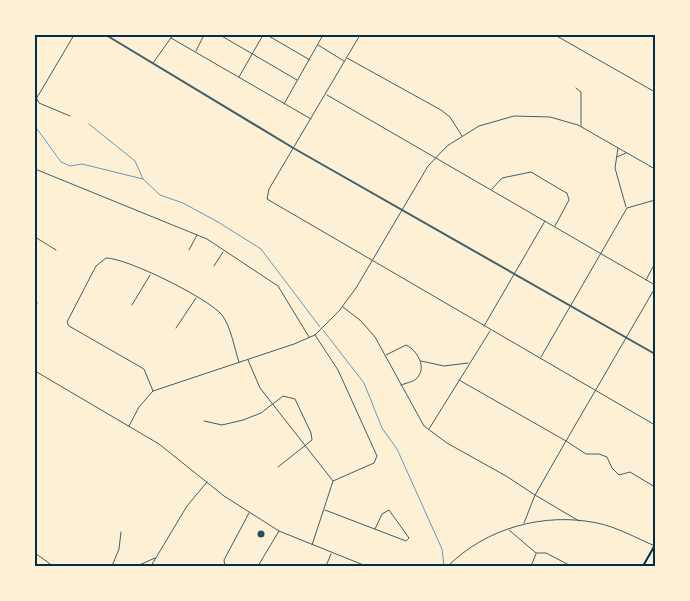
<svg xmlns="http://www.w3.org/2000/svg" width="690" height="601" font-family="'PT Serif',serif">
  <rect width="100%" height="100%" fill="#fdf0d5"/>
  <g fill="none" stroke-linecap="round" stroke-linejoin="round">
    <g stroke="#669bbc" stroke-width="1">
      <path d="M89,124l46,37 8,18 17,16 23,8 35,19 43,27 59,78"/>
      <path d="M35,126l26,36 9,4 12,-2 61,15"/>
      <path d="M323,330l41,53 18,45 15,21 45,100 2,17"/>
    </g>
  </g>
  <circle fill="#264d5e" cx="261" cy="534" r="3.5"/>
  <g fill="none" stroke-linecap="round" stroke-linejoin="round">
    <g stroke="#3f606c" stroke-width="1">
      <path d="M220,35l77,45"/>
      <path d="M267,35l43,25"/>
      <path d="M360,35l-91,154 -2,10 388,226"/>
      <path d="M555,35l100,57"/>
      <path d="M171,38l140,81"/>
      <path d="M318,45l26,16"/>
      <path d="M196,51l8,-16"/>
      <path d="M347,58l94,52 9,7 12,19"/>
      <path d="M153,63l20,-28"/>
      <path d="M239,77l24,-42"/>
      <path d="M576,88l5,4v34"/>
      <path d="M327,95l328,190"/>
      <path d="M37,99l2,4 31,13"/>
      <path d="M35,101l39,-66"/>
      <path d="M284,104l39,-69"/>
      <path d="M618,148l-3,20 11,39"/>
      <path d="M617,157l9,-4"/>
      <path d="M35,169l172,70 71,47 31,51"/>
      <path d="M492,189l10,-11 29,-6 32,19 4,2 2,7 -14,26"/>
      <path d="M35,237l21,13"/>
      <path d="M189,250l8,-15"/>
      <path d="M214,266l9,-14"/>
      <path d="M646,280l9,-17"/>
      <path d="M35,296l2,7 -2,5"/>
      <path d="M132,305l18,-30"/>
      <path d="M343,307l18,14 14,16 49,89 23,17 59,33 29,19 -11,28"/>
      <path d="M484,326l61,-105"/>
      <path d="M176,328l20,-30"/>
      <path d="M386,355l20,-10c11,5 22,23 10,34 -3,3 -10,4 -15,6"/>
      <path d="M541,357l86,-149 28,-8"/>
      <path d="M248,360l12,28 73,93"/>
      <path d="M421,361l23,5 24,-3"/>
      <path d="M35,371l124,73 65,52 55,35 87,35"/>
      <path d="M459,380l107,61 89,-153"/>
      <path d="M153,391l-9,-22 -75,-43 -2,-4 29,-56 10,-8c21,0 102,40 116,57 9,12 12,32 17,47"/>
      <path d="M204,421l18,4 21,-5 18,-7 22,-17 12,3 16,34 1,7 -34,27"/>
      <path d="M129,426l10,-19 14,-16 141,-47 21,-9 24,-24 17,-23 72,-122 19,-20 32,-20 35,-10 36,1 28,8 77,44"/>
      <path d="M429,429l61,-98"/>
      <path d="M325,510l81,31 3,-3 -20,-28 -7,4 -7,15"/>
      <path d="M579,521l-44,-26 31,-54 20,13h13l8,3 5,11 7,7 11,-3 25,15"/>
      <path d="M509,530l27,23h10l25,13"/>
      <path d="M312,545l21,-64 41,-18 3,-7 -39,-86 -23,-35"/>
      <path d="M35,553l18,13"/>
      <path d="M112,566l7,-17 2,-17"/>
      <path d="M137,566l18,-8"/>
      <path d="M151,566l36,-60 20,-24"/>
      <path d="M225,566l-1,-6 25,-47"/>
      <path d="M258,566l21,-35"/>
      <path d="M326,566l5,-12"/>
      <path d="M448,566c38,-38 96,-54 149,-43 20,4 39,15 58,23"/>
      <path d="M531,566l5,-12"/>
    </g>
    <path stroke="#3f606c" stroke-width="2" d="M106,35l189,114 360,205"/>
    <path stroke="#003049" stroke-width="2" d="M643,566l12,-21"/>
  </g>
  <rect width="690" height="601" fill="none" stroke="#fdf0d5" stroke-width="72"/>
  <rect x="36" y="36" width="618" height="529" fill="none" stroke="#003049" stroke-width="2"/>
</svg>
